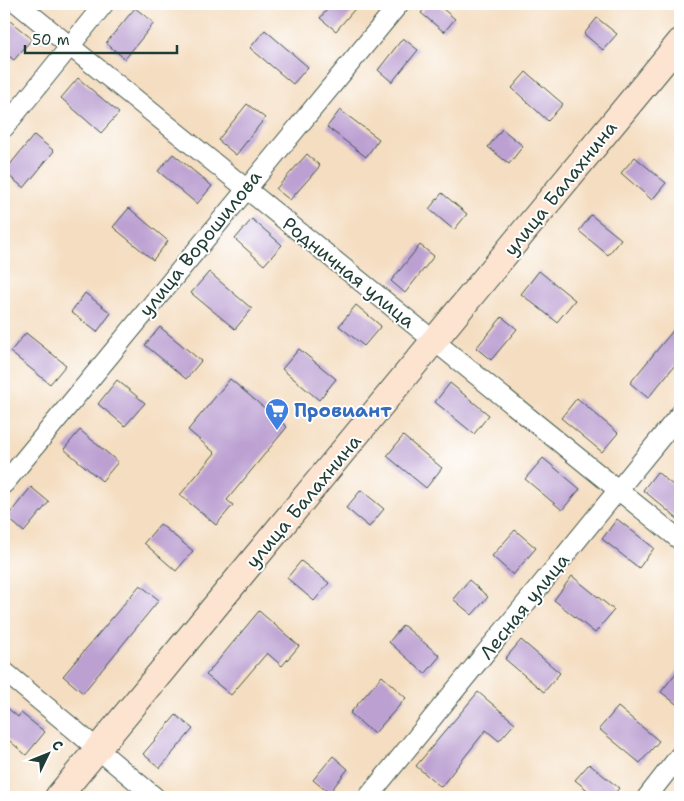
<svg xmlns="http://www.w3.org/2000/svg" width="684" height="801" font-family="'Shantell Sans',sans-serif">
  <rect width="100%" height="100%" fill="#fff"/>
  <filter id="ink" filterUnits="userSpaceOnUse"><feTurbulence type="fractalNoise" baseFrequency=".02" numOctaves="2"/><feDisplacementMap in="SourceGraphic" scale="10" xChannelSelector="R" yChannelSelector="G"/><feConvolveMatrix kernelMatrix="1 2 1 2 8 2 1 2 1" color-interpolation-filters="sRGB"/></filter>
  <filter id="wash" filterUnits="userSpaceOnUse"><feTurbulence type="fractalNoise" baseFrequency=".0096" numOctaves="4" result="noise"/><feDisplacementMap in="SourceGraphic" scale="20" xChannelSelector="R" yChannelSelector="G"/><feGaussianBlur stdDeviation="1.12" result="paint"/><feColorMatrix in="noise" values="0 0 0 0 0 0 0 0 0 0 0 0 0 0 0 0 0 1.4 0 .05"/><feComposite in="paint" operator="in"/></filter>
  <g filter="url(#wash)">
    <rect width="100%" height="100%" fill="#f4ddc0"/>
    <g id="blocks">
      <g fill="#bca0d2">
        <path d="M332,4h27l-23,27 -16,-13z"/>
        <path d="M428,4h9l18,15 -11,13 -23,-19z"/>
        <path d="M135,8l19,15 -29,36 -19,-16z"/>
        <path d="M4,16l28,23 -18,21 -10,-8z"/>
        <path d="M597,18l20,16 -14,16 -19,-16z"/>
        <path d="M265,30l43,37 -15,17 -43,-36z"/>
        <path d="M403,38l15,12 -26,32 -14,-12z"/>
        <path d="M526,72l37,32 -15,17 -36,-33z"/>
        <path d="M78,78l41,35 -18,20 -40,-35z"/>
        <path d="M247,104l18,14 -29,37 -18,-15z"/>
        <path d="M340,110l39,29 -13,18 -39,-30z"/>
        <path d="M502,129l21,17 -14,18 -21,-17z"/>
        <path d="M34,135l20,16 -30,37 -20,-16z"/>
        <path d="M173,154l39,32 -15,18 -39,-33z"/>
        <path d="M307,154l13,12 -30,34 -14,-11z"/>
        <path d="M635,157l31,26 -14,17 -31,-27z"/>
        <path d="M442,193l25,21 -13,16 -25,-21z"/>
        <path d="M129,208l39,33 -15,19 -40,-33z"/>
        <path d="M591,215l30,24 -13,16 -29,-24z"/>
        <path d="M252,219l30,26 -18,20 -29,-26z"/>
        <path d="M420,245l14,11 -29,37 -14,-12z"/>
        <path d="M539,271l36,29 -18,22 -36,-28z"/>
        <path d="M209,272l43,37 -17,20 -44,-36z"/>
        <path d="M85,293l26,20 -14,19 -26,-20z"/>
        <path d="M356,305l25,21 -17,20 -25,-20z"/>
        <path d="M502,317l15,12 -26,31 -15,-12z"/>
        <path d="M680,322v37l-32,39 -18,-15z"/>
        <path d="M160,327l41,34 -15,18 -41,-34z"/>
        <path d="M26,333l40,32 -16,19 -40,-32z"/>
        <path d="M299,349l37,30 -17,21 -37,-31z"/>
        <path d="M230,379l57,48 -60,73 6,5 -17,20 -36,-30 35,-42 -27,-23z"/>
        <path d="M117,380l28,23 -20,23 -27,-22z"/>
        <path d="M450,383l39,32 -15,19 -39,-32z"/>
        <path d="M577,398l41,35 -16,19 -41,-34z"/>
        <path d="M80,430l38,32 -16,19 -38,-32z"/>
        <path d="M403,436l39,32 -16,20 -39,-32z"/>
        <path d="M543,458l37,31 -18,21 -37,-31z"/>
        <path d="M657,472l23,19v30l-37,-31z"/>
        <path d="M31,487l18,15 -25,30 -17,-15z"/>
        <path d="M361,490l23,19 -15,18 -23,-19z"/>
        <path d="M617,519l37,29 -15,20 -37,-29z"/>
        <path d="M160,524l33,27 -17,20 -32,-28z"/>
        <path d="M515,530l21,18 -23,27 -21,-19z"/>
        <path d="M301,561l28,22 -15,18 -27,-23z"/>
        <path d="M572,576l42,34 -19,23 -41,-33z"/>
        <path d="M469,580l19,17 -16,18 -19,-16z"/>
        <path d="M140,585l19,15 -76,93 -20,-17z"/>
        <path d="M259,611l40,35 -17,20 -15,-13 -36,42 -25,-20z"/>
        <path d="M403,625l37,31 -15,18 -36,-32z"/>
        <path d="M521,640l39,33 -16,19 -39,-33z"/>
        <path d="M680,668v39l-19,-15z"/>
        <path d="M382,676l24,22 -32,36 -24,-21z"/>
        <path d="M478,692l37,31 -16,18 -13,-11 -45,57 -25,-21z"/>
        <path d="M4,705l14,12 3,-4 24,19 -19,23 -22,-19z"/>
        <path d="M618,707l41,34 -19,22 -41,-34z"/>
        <path d="M176,715l17,14 -33,39 -17,-14z"/>
        <path d="M333,756l15,13 -19,24 -16,-13z"/>
        <path d="M589,764l30,24 -7,9h-16l-21,-17z"/>
      </g>
    </g>
  </g>
  <g filter="url(#ink)">
    <use href="#blocks" fill-opacity="0" stroke="#3f5549" stroke-width="1"/>
    <g fill="none" stroke-linecap="round" stroke-linejoin="round">
      <g stroke="#3f5549" stroke-width="21">
        <g id="street">
          <path d="M18,4l662,536"/>
          <path d="M4,128l100,-124"/>
          <path d="M4,484l395,-480"/>
          <path d="M4,671l151,126"/>
          <path d="M368,797l312,-383"/>
          <path d="M647,797l33,-42"/>
        </g>
      </g>
      <g stroke="#3f5549" stroke-width="28">
        <path id="secondary" d="M58,797l622,-755"/>
      </g>
      <use href="#street" stroke="#fff" stroke-width="19"/>
      <use href="#secondary" stroke="#fde4d1" stroke-width="26"/>
    </g>
  </g>
  <defs>
    <g id="supermarket-pin" transform="scale(1.25)"><path d="M0 17L-7.5 6A9.5 9.5 0 1 1 7.5 6Z" fill="#3f7fe0" stroke="#fff"/><path d="M-6-5.5h2.5l.6 2H6L4.5 2H-2.5L-4.4-4H-6ZM-1.5 3.2a1.3 1.3 0 1 0 .1 0ZM3 3.2a1.3 1.3 0 1 0 .1 0Z" fill="#fff"/></g>
  </defs>
  <g fill-rule="evenodd">
    <use href="#supermarket-pin" x="277" y="410"/>
  </g>
  <g text-anchor="middle" stroke-width="4" stroke-linejoin="round" paint-order="stroke">
    <g font-size="19" fill="#1f3d34" stroke="#fff">
      <text transform="translate(560 188) rotate(-51)" y="7">улица Балахнина</text>
      <text transform="translate(200 243) rotate(-51)" y="7">улица Ворошилова</text>
      <text transform="translate(349 272) rotate(39)" y="7">Родничная улица</text>
      <text transform="translate(303 501) rotate(-50)" y="7">улица Балахнина</text>
      <text transform="translate(524 606) rotate(-51)" y="7">Лесная улица</text>
    </g>
    <g font-size="19" font-weight="bold" fill="#366cbe" stroke="#fff" text-anchor="start">
      <text x="294" y="417">Провиант</text>
    </g>
  </g>
  <rect width="684" height="801" fill="none" stroke="#fff" stroke-width="20"/>
  <g transform="translate(48 754) rotate(47)" stroke="#ffffff" stroke-width="4" paint-order="stroke">
  <path d="M0-4L9 19L0 12L-9 19Z" fill="#1f3d34"/>
  <text y="-8" font-size="14" font-weight="bold" text-anchor="middle" fill="#1f3d34">С</text>
  </g>
  <path d="M25 45v8h152v-8" fill="none" stroke="#1f3d34" stroke-width="2.5"/>
  <text x="32" y="45" font-size="15" fill="#1f3d34" stroke="#ffffff" stroke-width="4" paint-order="stroke">50 m</text>
</svg>
